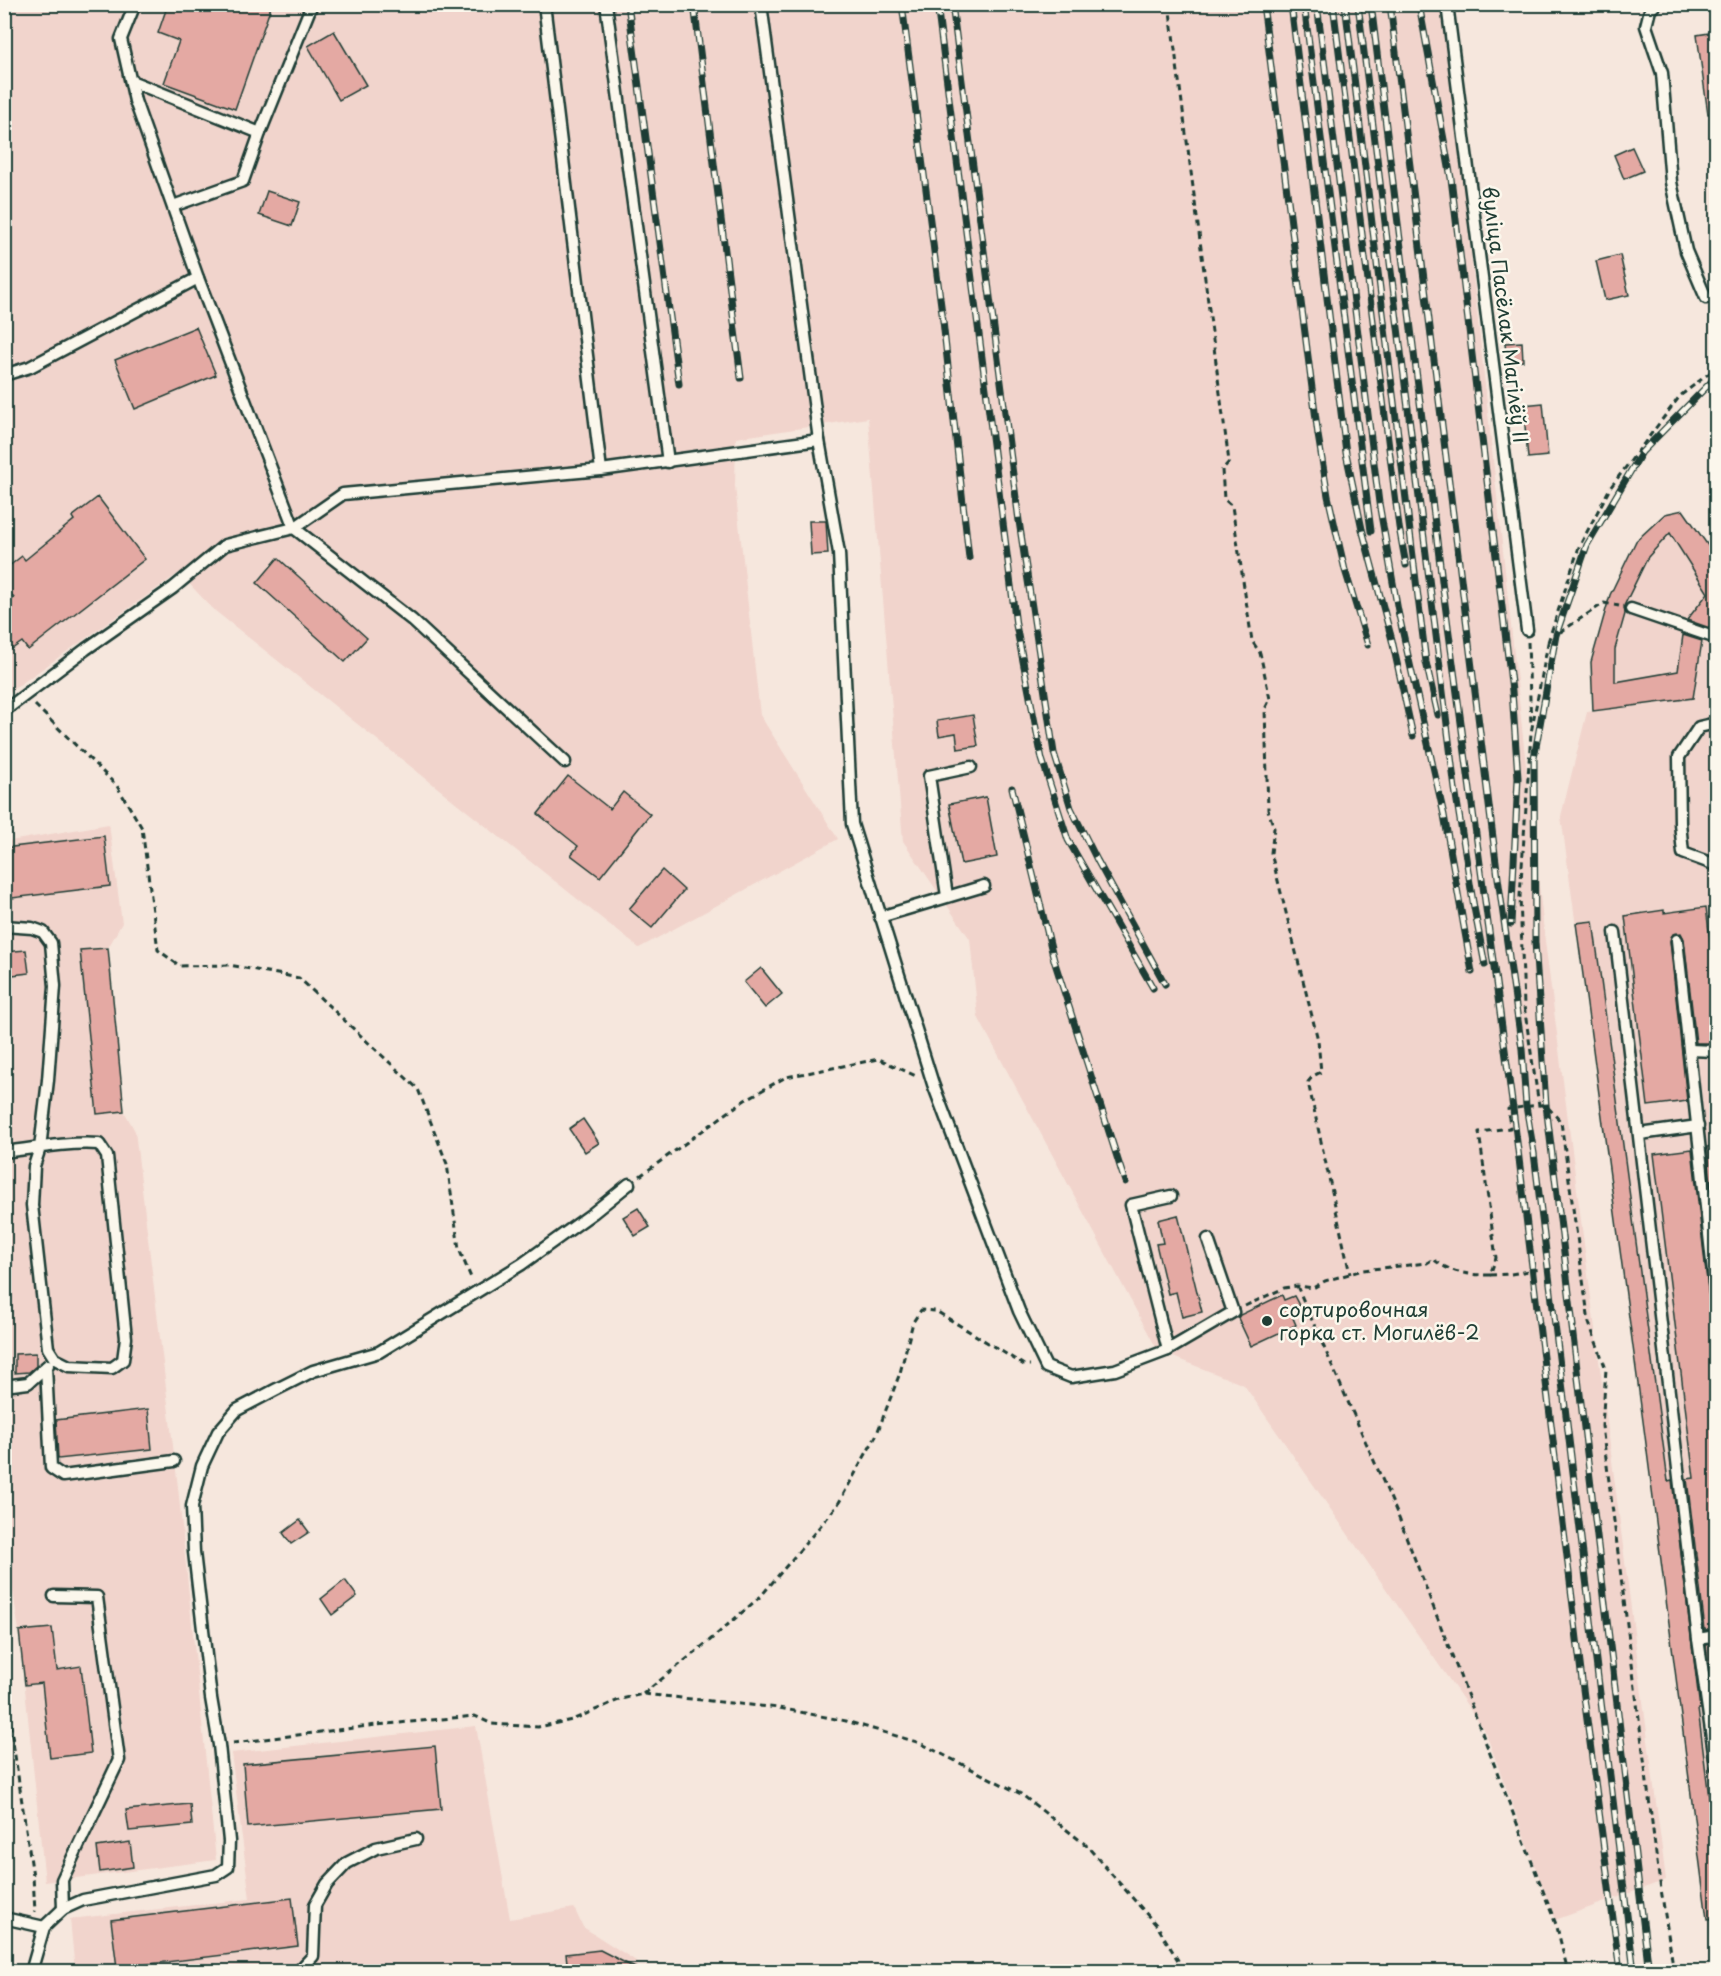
<svg xmlns="http://www.w3.org/2000/svg" width="1721" height="1976" font-family="'Playpen Sans',sans-serif">
  <rect width="100%" height="100%" fill="#f6e7dd"/>
  <filter id="ink" filterUnits="userSpaceOnUse"><feTurbulence type="fractalNoise" baseFrequency=".0167" numOctaves="2"/><feDisplacementMap in="SourceGraphic" scale="12" xChannelSelector="R" yChannelSelector="G"/><feConvolveMatrix kernelMatrix="1 2 1 2 8 2 1 2 1" color-interpolation-filters="sRGB"/></filter>
  <g filter="url(#ink)">
    <g fill="#f1d4cc">
      <path d="M5,5h1439l101,936 121,939 -111,40 -70,-189 -241,-346 -86,-34 -180,-334 -8,-78 -67,-98 -35,-423 -132,20 -1,48 25,229 78,124 -199,109 -425,-338 -35,-37 -174,122z"/>
      <path d="M1683,510l33,47v1414h-2l-69,-535 -84,-620 26,-104 6,-1 -2,-49 20,-68 25,-53 29,-27z"/>
      <path d="M109,824l13,99 -14,25 16,163 11,20 43,356 38,373 -171,22 -26,-251 -14,-93 -1,-696z"/>
      <path d="M476,1726l34,193 64,-11 9,19 53,34v10h-561l-5,-52 180,-20 -19,-146z"/>
    </g>
    <g fill="#e4a9a3" stroke="#1f3d34" stroke-width="1.5">
      <path d="M168,4h104l-37,105 -71,-26 15,-42 -21,-8z"/>
      <path d="M334,31l32,54 -27,15 -31,-54z"/>
      <path d="M1716,32v81l-8,1 -11,-79z"/>
      <path d="M1632,147l11,24 -19,8 -10,-24z"/>
      <path d="M267,191l33,11 -8,24 -33,-11z"/>
      <path d="M1620,255l9,40 -24,5 -9,-39z"/>
      <path d="M196,327l20,48 -81,34 -20,-49z"/>
      <path d="M1522,342l1,19 -16,1 -2,-19z"/>
      <path d="M1543,403l5,53 -20,2 -5,-53z"/>
      <path d="M98,497l47,62 -117,91 -6,-8 -10,7 -8,-10v-34l10,-7 -10,-12v-16l18,-14 3,4 49,-40 -2,-3z"/>
      <path d="M1683,510l33,47v64l-6,7 -23,-8 21,-27 -38,-60 -22,24 -24,49 1,8 -10,35v33l63,-11 5,-36 19,6 -9,57 -100,13 -2,-49 19,-67 26,-54 29,-27z"/>
      <path d="M809,521h17l2,33 -17,1z"/>
      <path d="M278,558l89,80 -22,24 -88,-79z"/>
      <path d="M973,715l5,31 -20,3 -2,-16 -17,3 -2,-15z"/>
      <path d="M568,776l42,33 13,-17 27,22 -50,63 -29,-22 7,-9 -40,-32z"/>
      <path d="M986,797l11,60 -36,7 -12,-60z"/>
      <path d="M104,836l6,50 -106,13v-51z"/>
      <path d="M662,870l22,20 -32,38 -23,-19z"/>
      <path d="M1706,907l10,81v55h-20l-12,-104 -3,-6 -8,1 -3,7 17,160 -39,5 -23,-190 39,-6v3z"/>
      <path d="M1593,921l75,560 4,-1 28,229h-2l18,145v64l-9,1 -62,-483 -69,-513z"/>
      <path d="M108,948l16,163 -27,3 -17,-164z"/>
      <path d="M26,950l3,23 -25,3v-24z"/>
      <path d="M761,968l21,26 -17,14 -21,-26z"/>
      <path d="M583,1119l16,24 -14,9 -16,-23z"/>
      <path d="M1716,1145v82l-9,-80z"/>
      <path d="M1692,1149l24,211v269l-11,1 -18,-151 7,-1 -40,-324z"/>
      <path d="M638,1208l12,19 -15,9 -12,-19z"/>
      <path d="M1178,1215l24,97 -20,5 -6,-25 -8,2 -12,-50 7,-1 -5,-23z"/>
      <path d="M1282,1295l2,5 10,-4 9,17 -10,5 3,7 -45,21 -13,-28 2,-3z"/>
      <path d="M36,1353v13l-7,6 -14,1v-19z"/>
      <path d="M148,1409l4,40 -94,10 -2,-39z"/>
      <path d="M300,1520l9,12 -18,12 -8,-11z"/>
      <path d="M345,1580l12,16 -25,19 -11,-16z"/>
      <path d="M52,1628l5,42 24,-4 10,87 -41,5 -8,-75 -17,2 -6,-54z"/>
      <path d="M1716,1644v64h-1l-9,-63z"/>
      <path d="M435,1746l6,63 -193,18 -5,-63z"/>
      <path d="M190,1804l2,21 -63,6 -3,-21z"/>
      <path d="M130,1842l3,25 -33,5 -3,-25z"/>
      <path d="M292,1898l6,48 -181,22 -6,-48z"/>
      <path d="M600,1950l41,21h-73l-2,-17z"/>
    </g>
    <g fill="none" stroke-linecap="round" stroke-linejoin="round">
      <g stroke="#1f3d34" stroke-width="15">
        <g id="service">
          <path d="M135,4l-14,35 14,62 63,177 96,250 118,92 153,142"/>
          <path d="M544,4l57,466"/>
          <path d="M606,4l62,458"/>
          <path d="M761,4l58,436 20,113 13,271 81,260 86,227 27,56 25,10 44,-7 53,-20 65,-38 -25,-73"/>
          <path d="M1447,4l80,626"/>
          <path d="M1656,4l-6,6 -4,16 16,47 9,109 15,69 20,47"/>
          <path d="M131,81l129,52 52,-129"/>
          <path d="M173,206l70,-25 17,-48"/>
          <path d="M4,375l26,-8 168,-89"/>
          <path d="M1631,609l85,29"/>
          <path d="M4,711l82,-62 87,-61 52,-43 69,-17 49,-34 258,-24 218,-30"/>
          <path d="M1716,723l-17,4 -20,30 1,66 3,30 33,12"/>
          <path d="M947,896l-18,-120 42,-9"/>
          <path d="M880,917l104,-31"/>
          <path d="M4,926l28,2 11,4 8,11 4,43 -7,94 -8,68 -6,18 -2,39 16,143 7,11 14,7 43,2 11,-8 3,-22 -19,-182 -8,-12c-32,-2 -63,4 -95,8"/>
          <path d="M1615,932l83,707 18,127"/>
          <path d="M1677,940l39,359"/>
          <path d="M1689,1050l27,1"/>
          <path d="M1640,1134l58,-8"/>
          <path d="M1168,1350l-37,-145 40,-9"/>
          <path d="M46,1367l5,101 12,8 111,-15"/>
          <path d="M4,1386l24,-3 20,-18"/>
          <path d="M54,1596l43,1 22,163 -57,120 1,29"/>
          <path d="M1698,1639l18,-3"/>
          <path d="M4,1918l40,9"/>
          <path d="M31,1972l13,-45 19,-18 20,-9 133,-25 12,-8 1,-26 -10,-96 -8,-47 -17,-146 -2,-46 10,-40 16,-34 19,-22 38,-20 38,-19 66,-19 143,-88 71,-51 36,-29"/>
          <path d="M298,1972l15,-16 2,-51 12,-21 20,-21 29,-15 40,-9"/>
        </g>
      </g>
      <g stroke="#1f3d34" stroke-width="3" stroke-dasharray="6 4.5" stroke-linecap="butt">
        <path d="M1169,4l60,458 -7,8 2,29 8,7 20,135 8,12 10,46 -5,10 3,101 6,18 -3,25 47,187 3,32 -8,4 -5,6 42,192"/>
        <path d="M1528,642l3,84"/>
        <path d="M1548,642l31,-95 31,-59 70,-92 36,-28"/>
        <path d="M35,705l82,81 25,42 16,122 22,16 49,-1 70,13 119,111 29,75 12,85 13,31"/>
        <path d="M1539,1105h7l15,17 28,201 17,46 -4,57 56,444 16,102"/>
        <path d="M640,1176l105,-76 41,-23 93,-18 37,17"/>
        <path d="M1490,1275l21,-1 30,-5"/>
        <path d="M1297,1286l100,227 160,414 11,45"/>
        <path d="M1245,1306l39,-18 13,-2 16,2 12,-7 38,-11 64,-7 6,-4c17,14 35,16 57,16l6,-17 -17,-126 31,-4 -2,-19 31,-4 -15,-99 -4,-110 11,-163 17,-90 8,-8 48,-32 15,3"/>
        <path d="M4,1682l29,194 2,36"/>
        <path d="M643,1694l66,-53 52,-45 76,-90 39,-70 24,-63 13,-51 8,-12 15,1 88,54h6"/>
        <path d="M233,1743l144,-18 98,-9 17,8 46,3 34,-7 49,-21 22,-5 136,14 67,13 74,22 101,51 65,51 72,82 27,45"/>
      </g>
      <use href="#service" stroke="#fbf7ec" stroke-width="10"/>
      <g stroke="#1f3d34" stroke-width="7">
        <g id="rail">
          <path d="M628,4l51,380"/>
          <path d="M694,4l47,374"/>
          <path d="M902,4l41,317 26,237"/>
          <path d="M937,4l79,621 26,134 26,81 85,148"/>
          <path d="M952,4l67,517 35,232 17,55 26,52 68,124"/>
          <path d="M1263,4l55,431 10,61 17,74 23,75"/>
          <path d="M1291,4l55,449 16,76 30,111 21,96"/>
          <path d="M1304,4l67,527"/>
          <path d="M1317,4l62,499 19,108 46,204 28,157"/>
          <path d="M1333,4l66,523 7,38"/>
          <path d="M1345,4l81,658 12,53"/>
          <path d="M1358,4l97,785 18,113 12,63"/>
          <path d="M1371,4l72,585 70,520 70,580 37,283"/>
          <path d="M1390,4l108,874 24,171 4,57 8,47 100,819"/>
          <path d="M1419,4l32,174 61,513 6,87 -7,146"/>
          <path d="M1012,788l42,172 71,222"/>
          <path d="M1571,1319l78,653"/>
          <path d="M1573,1326l-27,-221 -11,-163 -1,-184 22,-123 31,-90 55,-93 74,-75"/>
        </g>
      </g>
      <use href="#rail" stroke="#fbf7ec" stroke-width="4.5" stroke-dasharray="14" stroke-linecap="butt"/>
    </g>
  </g>
  <circle fill="#1f3d34" stroke="#fbf7ec" stroke-width="2" cx="1267" cy="1321" r="6"/>
  <g text-anchor="middle" stroke-width="5" stroke-linejoin="round" paint-order="stroke">
    <g font-size="20" fill="#1f3d34" stroke="#fbf7ec">
      <text transform="translate(1505 315) rotate(83)" y="7">вуліца Пасёлак Магілёў II</text>
    </g>
    <g font-size="20" fill="#1f3d34" stroke="#fbf7ec" text-anchor="start">
      <text x="1279" y="1317">сортировочная<tspan x="1279" dy="23">горка ст. Могилёв-2</tspan></text>
    </g>
  </g>
  <rect width="1721" height="1976" fill="none" stroke="#fbf7ec" stroke-width="24"/>
  <rect x="12" y="12" width="1697" height="1952" fill="none" stroke="#1f3d34" stroke-width="2" filter="url(#ink)"/>
</svg>
